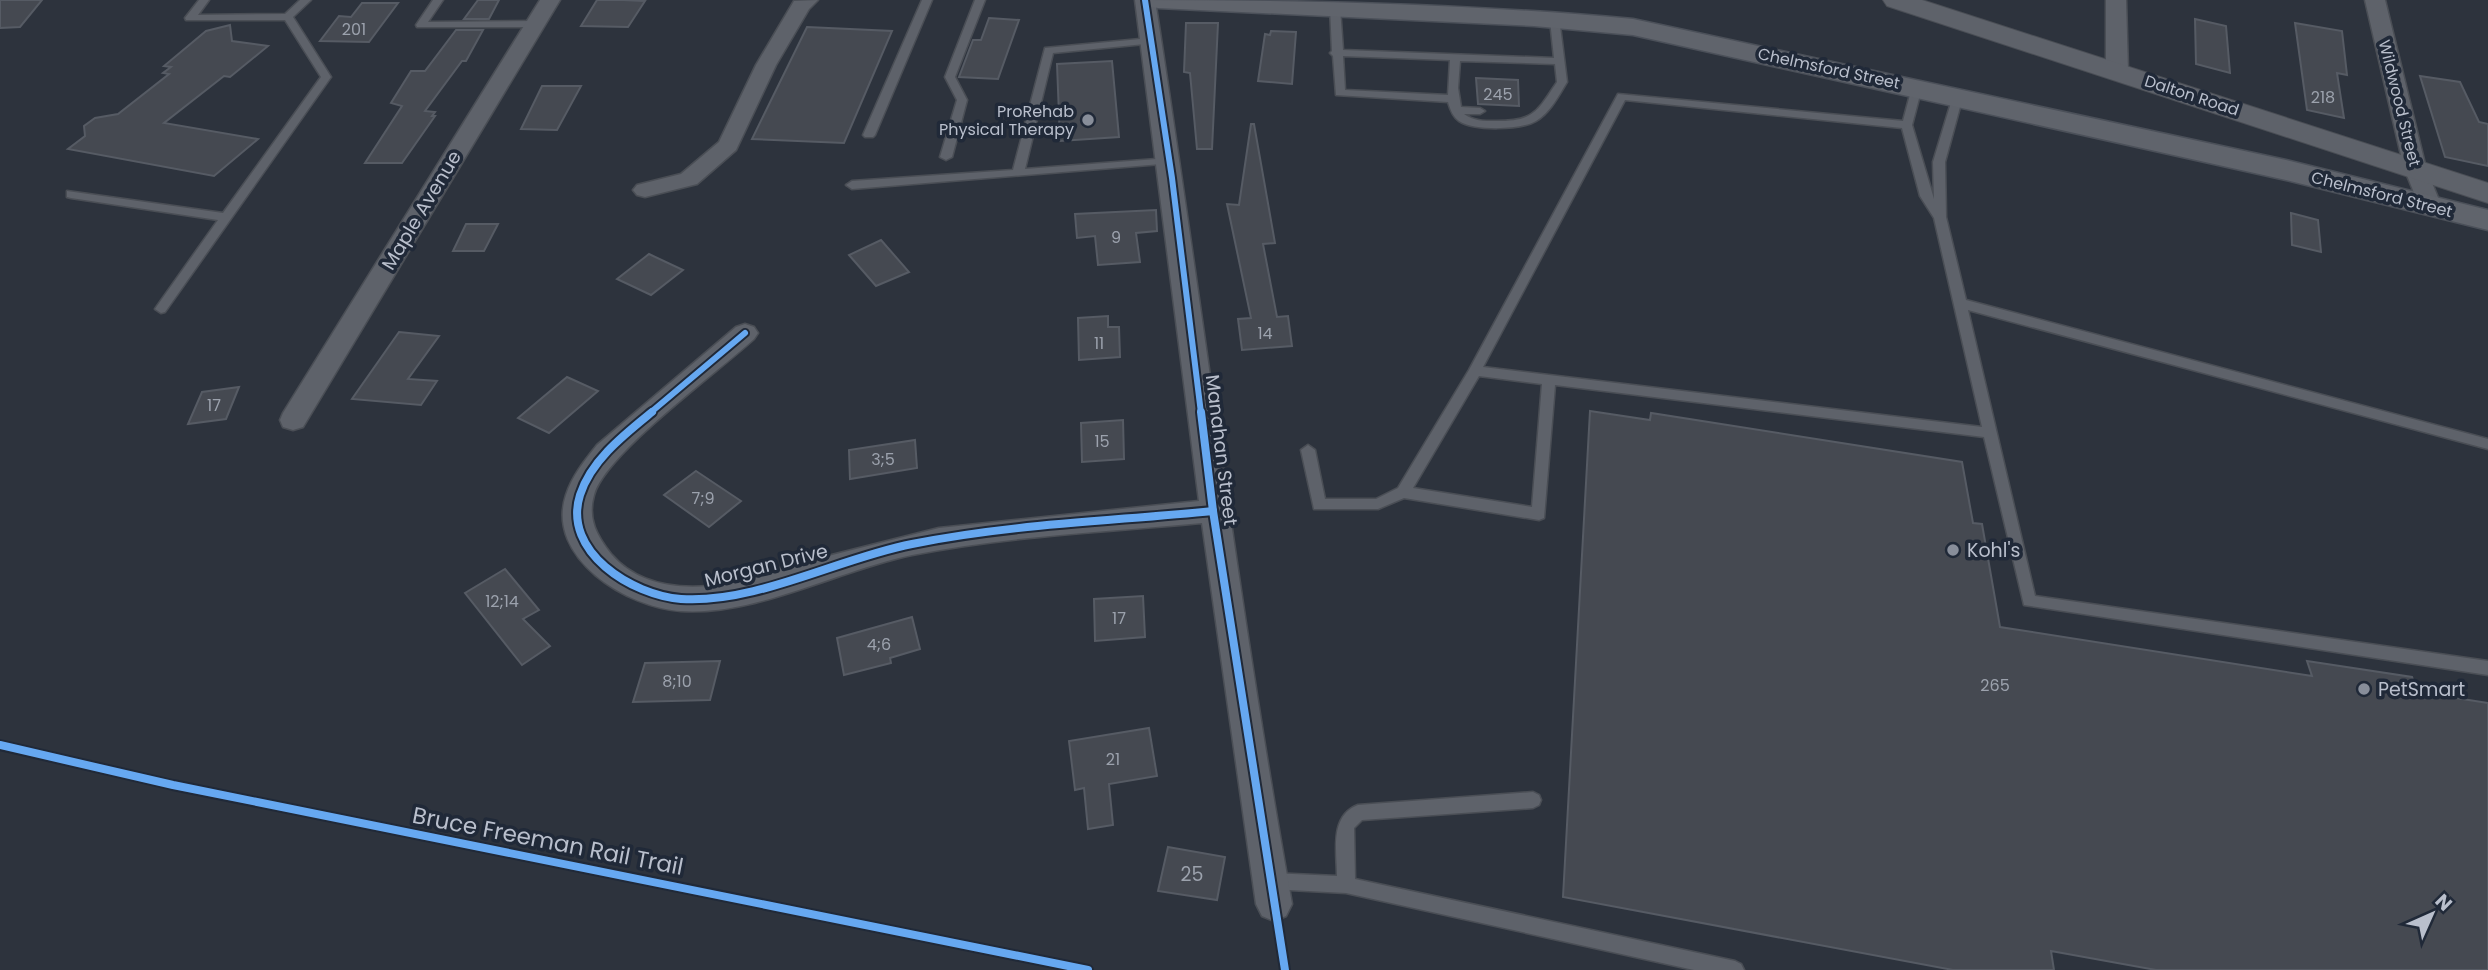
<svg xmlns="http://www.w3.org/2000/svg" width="2488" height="970" font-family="Poppins,sans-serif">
  <rect width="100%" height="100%" fill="#2d333d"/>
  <g fill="#454951" stroke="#565b64" stroke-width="2">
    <path d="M0,0h42l-22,27 -20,1z"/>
    <path d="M478,0h21l-10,19h-25z"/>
    <path d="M597,0h26l22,1 -17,26 -47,-1z"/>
    <path d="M362,3h36l-29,39 -49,-1 19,-25 12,1z"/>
    <path d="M989,18l30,2 -21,59 -39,-2 14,-37h8z"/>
    <path d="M2195,19l31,7 4,47 -34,-9z"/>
    <path d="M1186,23h32l-6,126h-15l-7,-76 -6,-1z"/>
    <path d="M2295,23l47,8 5,44 -10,-2 7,45 -37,-8z"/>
    <path d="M230,25l2,16 36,5 -38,31 -6,-1 -60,47 94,16 -44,37 -146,-27 17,-13 -1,-10 11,-8 23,-4 51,-40 -6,-1 8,-6 -7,-1 42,-35z"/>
    <path d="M807,27l85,4 -48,112 -92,-4z"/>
    <path d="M456,30h27l-17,31h-4l-37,50 10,1 -3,4h3l-33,47h-37l37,-57 -11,-3 20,-32h14z"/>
    <path d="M1271,31l25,1 -4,52 -34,-3 7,-47 5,1z"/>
    <path d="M1112,61l7,76 -59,4 -3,-77z"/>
    <path d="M2420,76l40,6 19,40 9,2v42l-43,-9z"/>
    <path d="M1476,78l42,2 1,26 -41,-2z"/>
    <path d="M542,86h39l-24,44 -36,-1z"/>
    <path d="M1251,124h3l21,119 -12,1 14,73 11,-1 4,30 -50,4 -4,-31 13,-1 -24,-114 12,1z"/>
    <path d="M1156,210l1,21 -21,2 4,29 -42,3 -3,-29 -18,2 -2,-24z"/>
    <path d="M2291,213l27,7 3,32 -29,-7z"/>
    <path d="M466,224h32l-14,27h-31z"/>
    <path d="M881,240l28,32 -33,14 -27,-31z"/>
    <path d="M649,254l34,16 -32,25 -34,-16z"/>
    <path d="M1108,316v11h11l1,30 -41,3 -1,-42z"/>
    <path d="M399,332l40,4 -31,43 29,2 -16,24 -69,-6z"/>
    <path d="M567,377l31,14 -49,42 -31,-15z"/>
    <path d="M239,387l-13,32 -38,5 14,-32z"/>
    <path d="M1590,411l60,9 1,-7 311,49 11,61 9,1 18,103 312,49 -5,-15 105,16 6,15 70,11v267h-332l-105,-19 3,19h-101l-390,-73z"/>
    <path d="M1123,420l1,39 -42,3 -1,-39z"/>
    <path d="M915,440l2,28 -67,11 -1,-29z"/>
    <path d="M696,471l45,30 -32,26 -45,-32z"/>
    <path d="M505,569l34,41 -16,9 27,27 -28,19 -57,-72z"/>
    <path d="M1143,596l2,41 -50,4 -1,-42z"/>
    <path d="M912,617l8,32 -30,9 1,5 -47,12 -7,-37z"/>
    <path d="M720,661l-10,39 -77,2 12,-39z"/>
    <path d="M1149,728l8,48 -48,8 4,41 -25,4 -4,-41 -9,2 -6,-49z"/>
    <path d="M1168,847l57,10 -8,43 -59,-9z"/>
  </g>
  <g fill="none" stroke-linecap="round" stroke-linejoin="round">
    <g stroke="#4a4e55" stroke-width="3">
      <g id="service">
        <path d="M199,0h10l-11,15 87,-1 15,-14h11l-18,17 38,60 -166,235 -4,1 -6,-4 2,-3 61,-86 -147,-22 -4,-1v-6l156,22 98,-136 -36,-57h-99l-1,-2z"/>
        <path d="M433,0h10l-15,22 107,-1 5,3 -5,3h-118l-1,-2z"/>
        <path d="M922,0h10l-57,135 -2,2h-8l-2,-2z"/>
        <path d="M975,0h10l-30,77 12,23 -15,57 -6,3 -6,-3 17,-57 -12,-23z"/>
        <path d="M1335,5l5,3 3,42 211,8 -4,-38 9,-2 8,64c-8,13 -17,31 -31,39 -15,9 -62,10 -77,0 -6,-4 -9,-12 -11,-19l-112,-7 -3,-39 -3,-3 2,-2 -2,-43zM1343,56l107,4 -2,35 -103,-5zM1460,61l95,3 2,18c-20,30 -23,39 -61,39 -12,0 -23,0 -32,-7h16l5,-3 -5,-3 -19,-1 -3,-19z"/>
        <path d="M1151,38l4,1v4l-102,10 -28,116 145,-11 4,1v4l-322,26 -6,-4 6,-4 161,-11 32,-122z"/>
        <path d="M1917,84l5,3 -10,38 22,74 -1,-37 20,-66 5,-3 5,3 -18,66 1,55 20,83 522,139v10l-520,-139 67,286 453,65v14l-464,-70 -40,-168 -429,-52 -11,133 -5,2 -135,-22 -26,11h-64l-13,-59 7,-5 7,5 10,49h51l22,-11 71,-118 149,-276 285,27 9,-34zM1625,100l277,28 18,68 14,22 48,209 -499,-60zM1479,376l63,8 -10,123 -119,-19z"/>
        <path d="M1533,792l6,3 2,5 -2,5 -6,3 -171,12 -8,8 1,51 380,82 6,3 3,6h-50l-348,-77 -75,-4 -6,-2 -3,-6 3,-6 6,-2 66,3c0,-24 -8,-60 21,-71z"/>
      </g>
    </g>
    <g stroke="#4a4e55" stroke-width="3">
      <g id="minor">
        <path d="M540,0h20l-257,427 -10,3 -10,-3 -3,-7 3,-7z"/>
        <path d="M818,0l-9,9 -33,56 -40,85 -39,34 -52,13 -8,-2 -4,-5 4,-5 44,-11 38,-32 37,-77 38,-64z"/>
        <path d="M1135,0h20c47,301 83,604 137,904l-6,12 -12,5 -12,-5 -6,-12 -54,-381c-96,9 -195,13 -290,32 -73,15 -156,61 -231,56 -53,-3 -136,-53 -115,-116 6,-19 19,-35 31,-50l139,-118 9,-3 9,3 4,6 -4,6c-36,33 -149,115 -160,156 -7,24 3,41 17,59 25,29 62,35 98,32l230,-58 260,-27z"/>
        <path d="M2106,0h20l2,71 -11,6 -11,-6z"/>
        <path d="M2365,0h20l41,168 15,37 -4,5h-16l-17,-42z"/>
      </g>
    </g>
    <g stroke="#4a4e55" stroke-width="2">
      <path id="tertiary" d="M1883,0h39l566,183v20l-601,-197z"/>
    </g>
    <g stroke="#4b5059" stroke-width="3">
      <path id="primary" d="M1144,0c164,0 326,4 489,19l653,141 202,50v20l-202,-50 -653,-145 -99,-9 -376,-18 -10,-2z"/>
    </g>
    <use href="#service" fill="#5e626a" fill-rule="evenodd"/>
    <use href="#minor" fill="#5e626a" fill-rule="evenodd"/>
    <use href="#tertiary" fill="#5e626a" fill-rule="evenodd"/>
    <use href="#primary" fill="#60646c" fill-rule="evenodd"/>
    <g stroke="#202938" stroke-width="10">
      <g id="cycleway-far1">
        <path d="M1145,0l27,178 29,235"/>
        <path d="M650,413l95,-80"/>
      </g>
    </g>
    <g stroke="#202938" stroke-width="12">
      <g id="cycleway">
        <path d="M652,412c-27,22 -61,48 -72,83 -18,57 52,100 101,104 75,5 158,-41 231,-55 99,-20 201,-23 301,-33"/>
        <path d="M1201,412l12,99 72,459"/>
        <path d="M0,745l173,40 915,185"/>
      </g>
    </g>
    <use href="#cycleway-far1" stroke="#66a8f1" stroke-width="6"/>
    <use href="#cycleway" stroke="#66a8f1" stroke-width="8"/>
  </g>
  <g fill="#888e9a" stroke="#202938" stroke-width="2.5">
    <circle cx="1088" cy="120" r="7"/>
    <circle cx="1953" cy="550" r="7"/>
    <circle cx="2364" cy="689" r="7"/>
  </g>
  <g text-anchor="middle" stroke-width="7" stroke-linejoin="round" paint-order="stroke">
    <g font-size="16" fill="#9ca2ad">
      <text x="354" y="35">201</text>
      <text x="1498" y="100">245</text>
      <text x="2323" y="103">218</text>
      <text x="1116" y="243">9</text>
      <text x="1265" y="339">14</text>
      <text x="1099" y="349">11</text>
      <text x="214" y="411">17</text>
      <text x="1102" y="447">15</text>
      <text x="883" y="465">3;5</text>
      <text x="703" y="504">7;9</text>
      <text x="502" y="607">12;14</text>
      <text x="1119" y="624">17</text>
      <text x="879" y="650">4;6</text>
      <text x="677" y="687">8;10</text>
      <text x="1995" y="691">265</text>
      <text x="1113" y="765">21</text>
    </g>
    <g font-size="16" fill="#b9bfcc" stroke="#202938">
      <text transform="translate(1829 68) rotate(12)" y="6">Chelmsford Street</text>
      <text transform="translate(2192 95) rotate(18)" y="6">Dalton Road</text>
      <text transform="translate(2400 103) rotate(76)" y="6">Wildwood Street</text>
      <text transform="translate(2382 194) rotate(14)" y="6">Chelmsford Street</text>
    </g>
    <g font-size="16" fill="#b9bfcc" stroke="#202938" text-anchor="end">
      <text x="1074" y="117">ProRehab<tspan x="1074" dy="18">Physical Therapy</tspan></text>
    </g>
    <g font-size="19" fill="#b9bfcc" stroke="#202938">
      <text transform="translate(421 210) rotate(-59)" y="7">Maple Avenue</text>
      <text transform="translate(1222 450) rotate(83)" y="7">Manahan Street</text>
      <text transform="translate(766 565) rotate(-14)" y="7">Morgan Drive</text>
    </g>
    <g font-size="19" fill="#b9bfcc" stroke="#202938" text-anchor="start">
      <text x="1967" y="557">Kohl's</text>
      <text x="2378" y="696">PetSmart</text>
    </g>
    <g font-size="19" fill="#9ca2ad">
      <text x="1192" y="881">25</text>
    </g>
    <g font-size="23" fill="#b9bfcc" stroke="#202938">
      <text transform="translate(548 841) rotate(11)" y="8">Bruce Freeman Rail Trail</text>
    </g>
  </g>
  <g transform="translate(2432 914) rotate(45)" stroke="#202938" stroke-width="5" paint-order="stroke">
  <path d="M0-5L12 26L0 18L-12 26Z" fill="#b9bfcc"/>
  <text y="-10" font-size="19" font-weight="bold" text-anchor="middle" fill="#b9bfcc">N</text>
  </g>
</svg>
